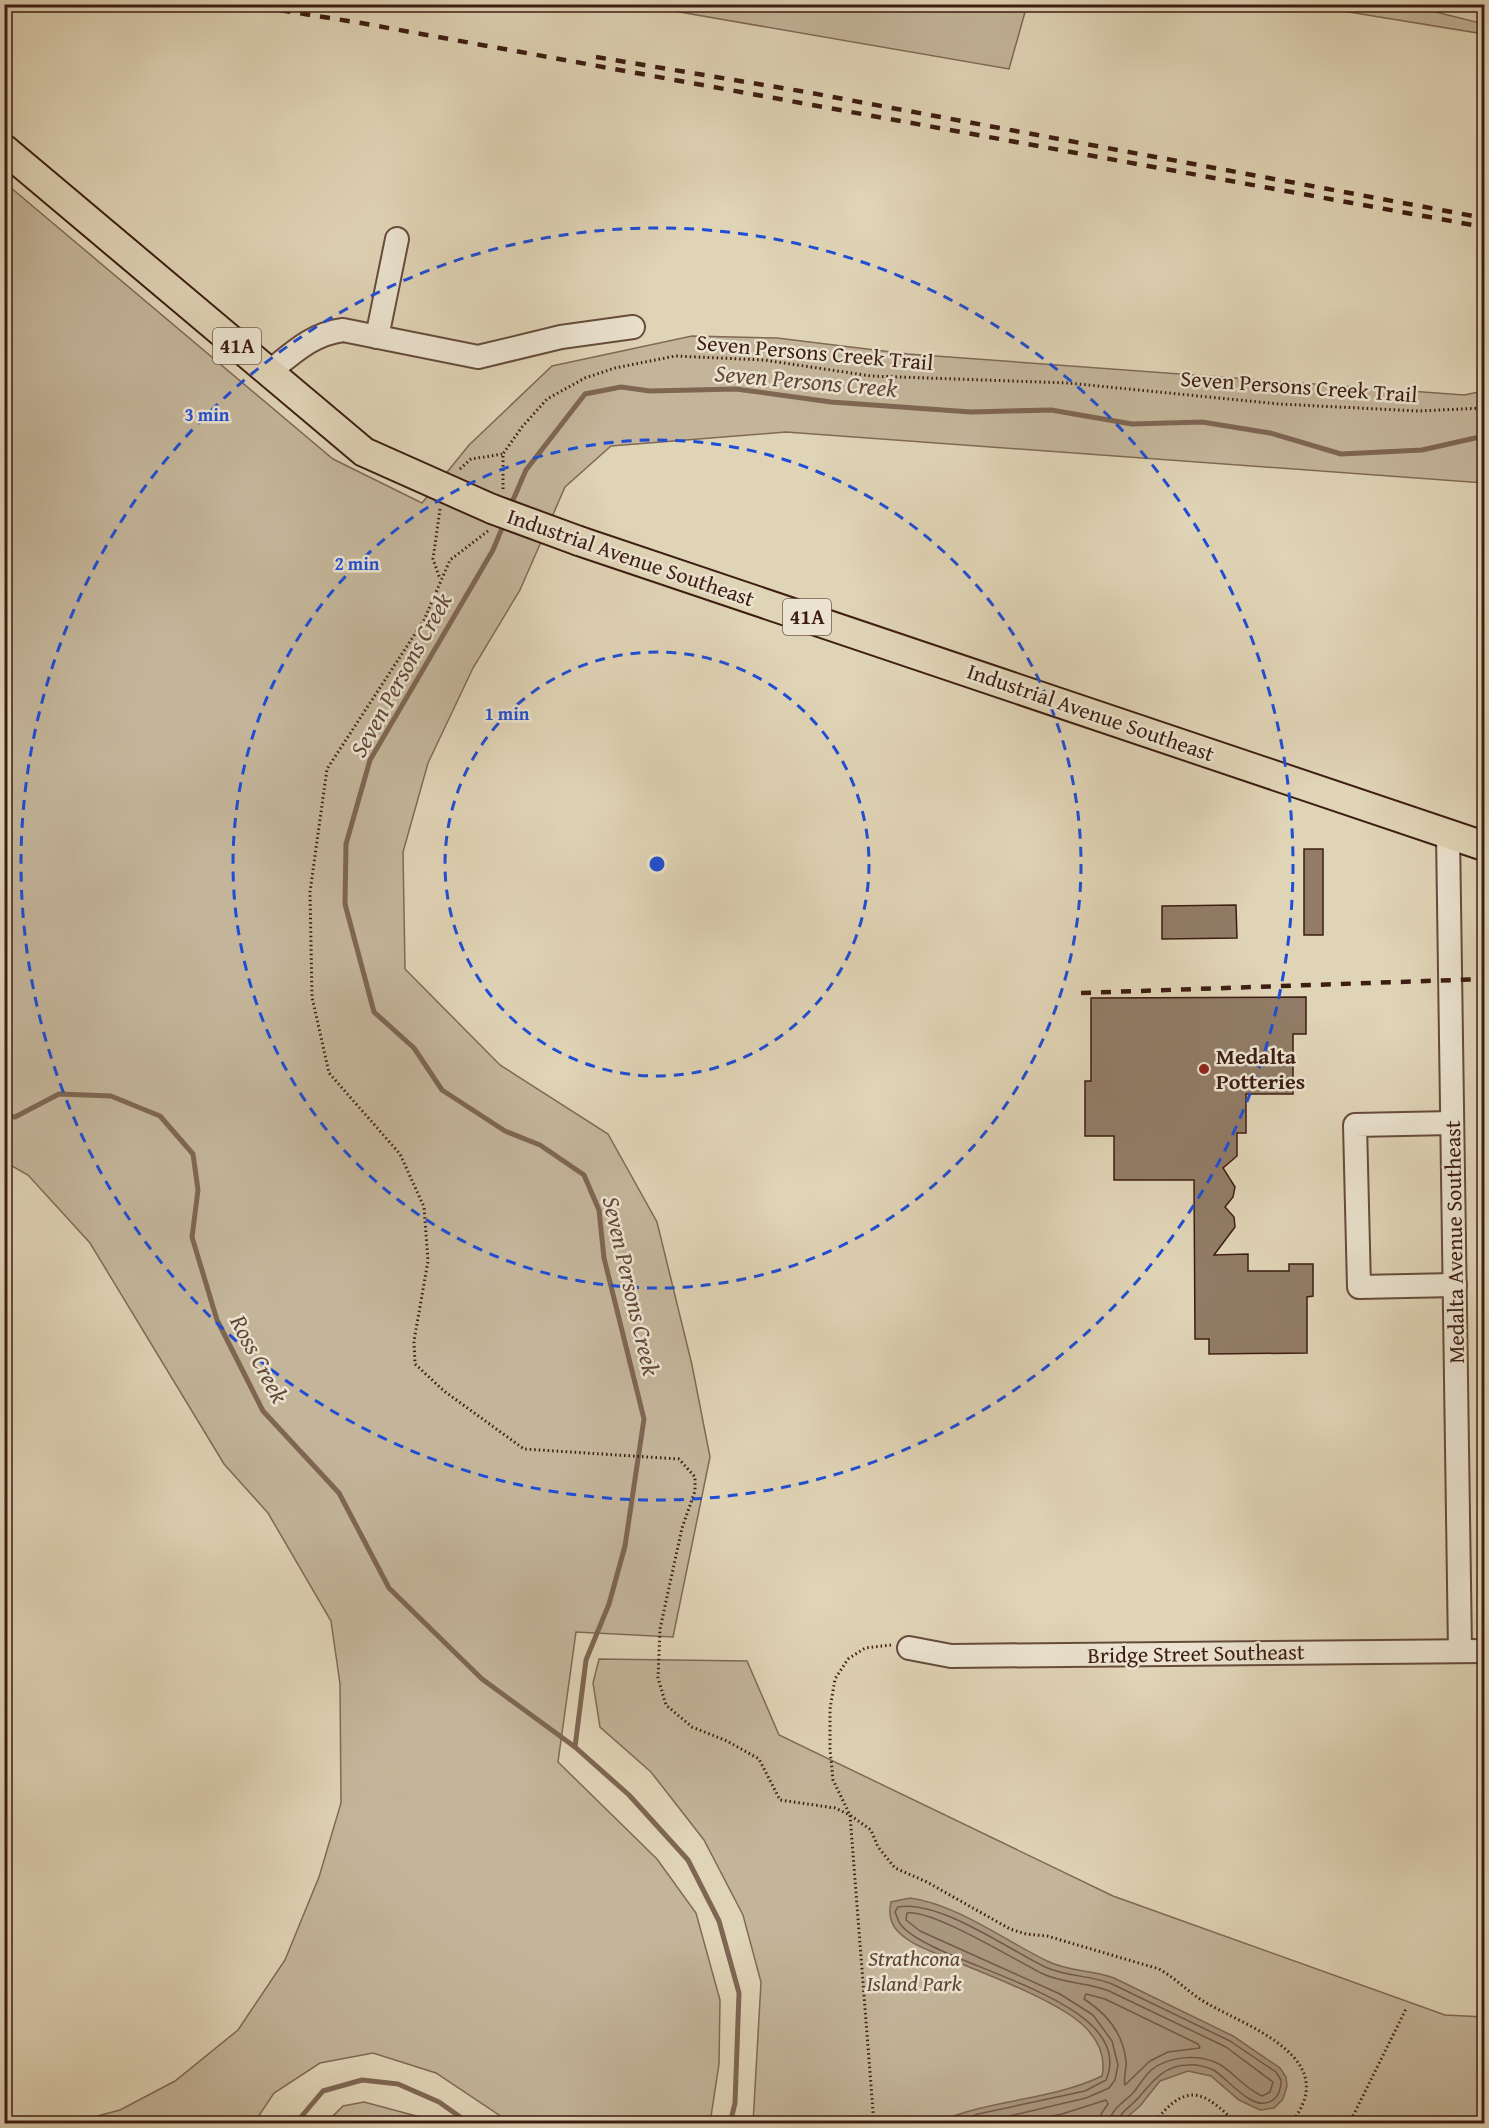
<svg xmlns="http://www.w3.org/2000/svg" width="1489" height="2128" font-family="'Gentium Book Plus',serif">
  <rect width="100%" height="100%" fill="#e0d4b6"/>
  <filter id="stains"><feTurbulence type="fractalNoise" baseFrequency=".00333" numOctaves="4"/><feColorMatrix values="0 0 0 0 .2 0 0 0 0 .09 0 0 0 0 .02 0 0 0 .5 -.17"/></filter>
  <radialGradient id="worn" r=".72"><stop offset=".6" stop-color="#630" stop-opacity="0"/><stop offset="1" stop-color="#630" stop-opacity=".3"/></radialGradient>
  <g fill="#c4b59a" stroke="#806956" stroke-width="1.5">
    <path d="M639,5l388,-1v1l-18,64z"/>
    <path d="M1306,5h102l76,19v10z"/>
    <path d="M4,182l329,277 89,44 47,-58 83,-79 140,-30 85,2 131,16 556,41 20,-4v92l-698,-51 -175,14 -46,41 -45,103 -47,78 -45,95 -25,89 2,117 95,96 108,69 49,88 35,143 18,92 -37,180 -97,-5 -18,130 99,97 39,54 24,87 -1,64 -9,59h-199l-75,-50 -63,-20 -53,10 -46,30 -20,30h-183l49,-13 55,-29 63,-51 47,-70 34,-83 22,-74 -1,-119 -9,-63 -63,-108 -44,-49 -134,-221 -62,-68 -23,-13z"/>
    <path d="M599,1659l148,2 32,74 334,161 332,119 39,2v106h-731l8,-141 -18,-67 -39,-75 -53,-68 -51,-45 -7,-44z"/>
    <path d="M364,2102l67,18 5,3h-110l17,-17z"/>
  </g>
  <path fill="#a9967e" stroke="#7e6653" stroke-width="1.5" d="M910,1898c46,6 96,43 137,63 22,11 45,9 67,17l119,58 47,32 6,9 1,9 -4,13 -9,9 -14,2 -21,-10 -28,-24 -23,-5 -28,10 -20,25 -20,17h-184c53,-24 114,-22 166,-47 4,-19 -3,-35 -17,-49 -25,-26 -107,-56 -143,-71 -16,-7 -35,-13 -47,-28 -5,-7 -6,-17 -4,-26z"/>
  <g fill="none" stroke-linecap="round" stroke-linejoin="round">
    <g stroke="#735a48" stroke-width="1.5">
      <path d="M1086,1994l19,5 93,45 2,4 -32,4 -18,9 -25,24c-2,-8 2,-16 1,-24 -3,-28 -20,-48 -42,-62z"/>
      <path d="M953,2124l25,-10 107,-23 21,-11c35,-82 -171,-113 -205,-155 -3,-3 -4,-9 -6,-13l3,-5c40,-8 110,42 147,60 22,10 45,8 67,17l118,57 46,31 5,8c0,7 -2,16 -8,20 -19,14 -44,-20 -58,-29 -6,-4 -20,-7 -27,-6 -23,0 -35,16 -48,31 -7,9 -22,17 -23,28"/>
      <path d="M975,2124l111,-26 23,-10 6,-8 3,-15 -6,-24 -19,-26 -33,-21 -140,-63 -14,-11 1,-7c25,-4 108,47 134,60 22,11 46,9 68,18l117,56 47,35 -3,10 -8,4c-20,-9 -30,-26 -45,-33 -20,-9 -48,-7 -66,7 -6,6 -12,15 -17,22 -9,10 -24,17 -25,32"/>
      <path d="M1013,2124l49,-10 44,-14 2,4 -7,10 -1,10"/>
    </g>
    <g stroke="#7e6653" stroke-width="5">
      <path d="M510,507l16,-37 59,-76 36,-7 29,4 86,-2 95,13 140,10 80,-2 81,14 70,-2 68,11 71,21 81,-4 62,-14"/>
      <path d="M505,521l-12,29 -123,210 -24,84 -1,60 29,108 40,36 28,42 63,41 35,14 44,30 15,35 5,48 40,161 -19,127 -16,58 -23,56 -11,87"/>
      <path d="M4,1115l11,2 44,-23 52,2 49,20 33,38 5,36 -6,47 25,83 46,91 76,82 50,95 93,91 93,68 54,48 59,65 31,61 20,72 -4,110 -5,21"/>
      <path d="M295,2124l28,-33 39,-11 36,4 41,18 31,22"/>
    </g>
  </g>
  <g fill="#927c67" stroke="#3d1d12" stroke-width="1.5">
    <rect x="1304" y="849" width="19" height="86"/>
    <path d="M1236,905l1,33 -75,1v-33z"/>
    <path d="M1306,997v37h-13v60h-47v39h-9v23l-14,12 12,19 -2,10 -8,10 9,10 1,10 -21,28 34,-1v17h41v-7h24v32l-6,1v56l-98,1v-15h-14l-1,-159h-80v-44h-29v-55h6v-83z"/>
  </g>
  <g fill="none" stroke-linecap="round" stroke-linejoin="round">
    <g stroke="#664b3b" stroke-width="26">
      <g id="minor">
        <path d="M377,337l20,-98"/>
        <path d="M269,372c24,-19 43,-38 74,-42l135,27 83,-20 72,-10"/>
        <path d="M1448,834l12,817"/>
        <path d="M1452,1123l-97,2 4,162 96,-2"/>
        <path d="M909,1648l42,8 533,-5"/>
      </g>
    </g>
    <g stroke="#3d1d12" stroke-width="32">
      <g id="major">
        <path d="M4,149l360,303 128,57"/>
        <path d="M579,541l905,305"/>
      </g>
    </g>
    <g stroke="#3d1d12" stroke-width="3" stroke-dasharray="1.5 3" stroke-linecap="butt">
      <path d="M460,469l11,-10 32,-5"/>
      <path d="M503,489v-35l19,-27 25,-28 38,-21 30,-10 60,-12 89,4 107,16 197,7 211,21 139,7 66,-3"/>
      <path d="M440,509l-7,50 7,20"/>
      <path d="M488,531l-38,29 -26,60 -97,149 -17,123 2,105 17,76 71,81 24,53 4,54 -14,80 1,23 29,27 80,58 155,10 16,18v14l-13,37 -22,101 -2,49 8,27 26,22 35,14 32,18 21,41 55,8 15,7 24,309"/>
      <path d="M891,1645l-26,3 -17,11 -13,20 -5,30v40l3,31 17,35 21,15 7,17 17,21 32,14 83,47 16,5 21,2 112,33c18,10 31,25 49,35 43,24 136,56 82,120"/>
      <path d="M1153,2124c33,-42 49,-35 84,0"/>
      <path d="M1349,2124l57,-115"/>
    </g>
    <use href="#minor" stroke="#ebe3d0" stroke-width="22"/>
    <use href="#major" stroke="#e0d4b6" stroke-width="28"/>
    <g stroke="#3d1d12" stroke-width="4.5" stroke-dasharray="10 10" stroke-linecap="butt">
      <path d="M241,4l120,19 1123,204"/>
      <path d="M596,57l210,35 678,126"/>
      <path d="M1081,993l403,-14"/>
    </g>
    <g stroke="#3d1d12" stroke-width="32" stroke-linecap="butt">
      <path id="major-bridge" d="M492,509l87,32"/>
    </g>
    <use href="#major-bridge" stroke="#e0d4b6" stroke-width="28"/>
  </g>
  <g fill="none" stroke="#1d4ed8" stroke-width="3" stroke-dasharray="10 8">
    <circle cx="657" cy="864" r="212"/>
    <circle cx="657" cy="864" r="424"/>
    <circle cx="657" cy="864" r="636"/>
  </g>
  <circle fill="#8f2418" stroke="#ebe3d0" stroke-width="2" cx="1204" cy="1069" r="6"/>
  <g text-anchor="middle" stroke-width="5" stroke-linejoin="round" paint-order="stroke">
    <g fill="#ebe3d0" stroke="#71584b" stroke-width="1.5">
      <rect x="213" y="328" width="48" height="36" rx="4.5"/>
      <rect x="783" y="599" width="48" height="36" rx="4.5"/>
    </g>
    <g font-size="21" font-weight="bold" fill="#3d1d12">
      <text x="237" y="353">41A</text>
      <text x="807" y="624">41A</text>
    </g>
    <g font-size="22" fill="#3d1d12" stroke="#ebe3d0">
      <text transform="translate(815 352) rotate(5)" y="8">Seven Persons Creek Trail</text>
      <text transform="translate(1299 386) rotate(4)" y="8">Seven Persons Creek Trail</text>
      <text transform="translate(631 557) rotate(19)" y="8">Industrial Avenue Southeast</text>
      <text transform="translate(1091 712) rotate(19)" y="8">Industrial Avenue Southeast</text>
      <text transform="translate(1454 1242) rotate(-91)" y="8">Medalta Avenue Southeast</text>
      <text transform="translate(1196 1653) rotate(-1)" y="8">Bridge Street Southeast</text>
    </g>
    <g font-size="22" font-weight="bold" fill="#3d1d12" stroke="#ebe3d0" text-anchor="start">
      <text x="1216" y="1064">Medalta<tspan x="1216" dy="25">Potteries</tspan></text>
    </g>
    <g font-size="22" font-style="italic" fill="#5f4334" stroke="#ebe3d0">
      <text x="914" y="1966">Strathcona<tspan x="914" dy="25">Island Park</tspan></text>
    </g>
    <g font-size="24" font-style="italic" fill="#634738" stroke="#ebe3d0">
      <text transform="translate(806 381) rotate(5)" y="8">Seven Persons Creek</text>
      <text transform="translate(401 675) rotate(-61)" y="8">Seven Persons Creek</text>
      <text transform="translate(631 1286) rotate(77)" y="8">Seven Persons Creek</text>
      <text transform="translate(259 1359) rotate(62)" y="8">Ross Creek</text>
    </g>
  </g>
  <circle cx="657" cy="864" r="9" fill="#1d4ed8" stroke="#ebe3d0" stroke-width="3"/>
  <g font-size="18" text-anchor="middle" font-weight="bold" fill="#1d4ed8" stroke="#ebe3d0" stroke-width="5" stroke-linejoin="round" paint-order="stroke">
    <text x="207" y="421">3 min</text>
    <text x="357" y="570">2 min</text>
    <text x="507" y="720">1 min</text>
  </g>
  <rect width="1489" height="2128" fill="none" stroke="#e0d4b6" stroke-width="24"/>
  <rect x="6" y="6" width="1477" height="2116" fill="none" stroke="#3d1d12" stroke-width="3"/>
  <rect x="12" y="12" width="1465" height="2104" fill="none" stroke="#3d1d12" stroke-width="1.5"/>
  <rect width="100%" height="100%" filter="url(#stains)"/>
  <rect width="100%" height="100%" fill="url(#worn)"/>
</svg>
